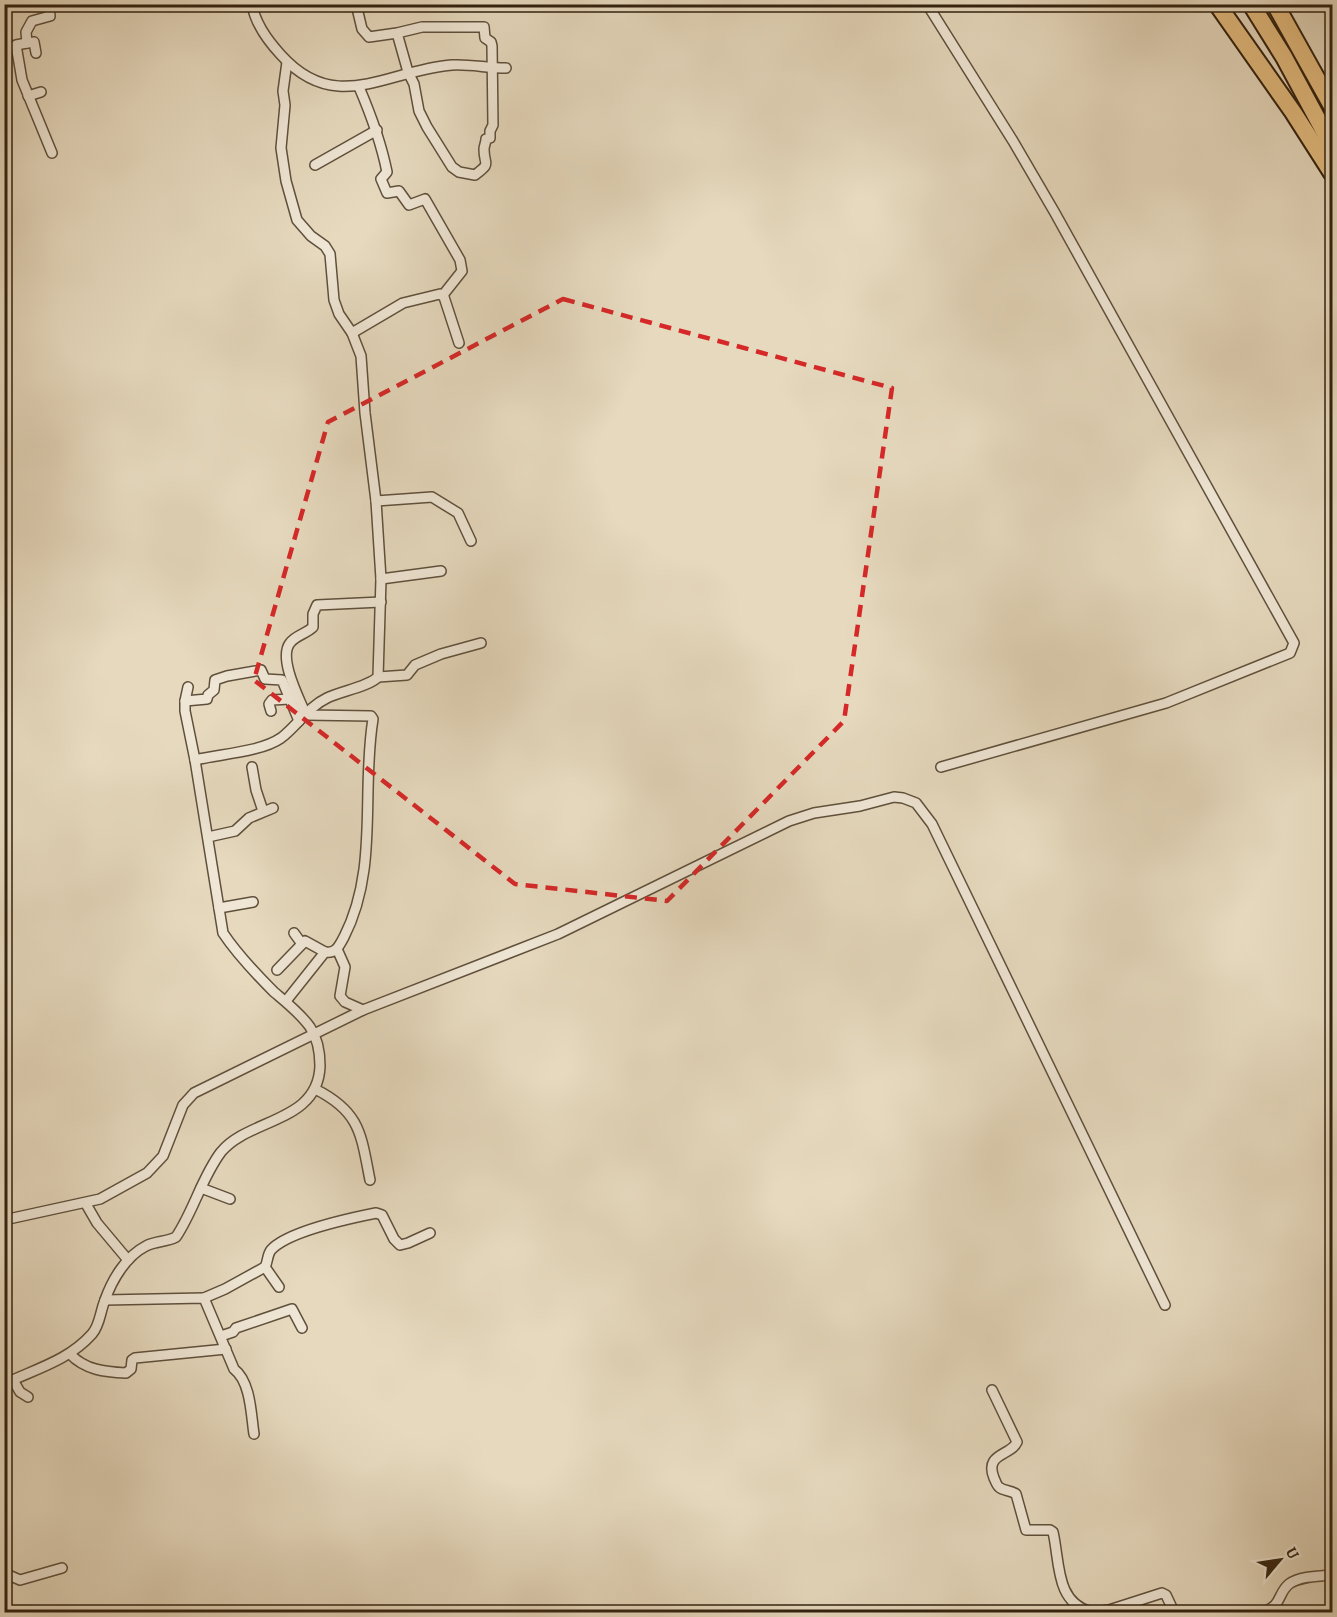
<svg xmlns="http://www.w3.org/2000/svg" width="1337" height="1617" font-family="Alegreya,serif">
  <rect width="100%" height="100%" fill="#e6d9be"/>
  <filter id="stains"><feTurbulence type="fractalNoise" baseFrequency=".00333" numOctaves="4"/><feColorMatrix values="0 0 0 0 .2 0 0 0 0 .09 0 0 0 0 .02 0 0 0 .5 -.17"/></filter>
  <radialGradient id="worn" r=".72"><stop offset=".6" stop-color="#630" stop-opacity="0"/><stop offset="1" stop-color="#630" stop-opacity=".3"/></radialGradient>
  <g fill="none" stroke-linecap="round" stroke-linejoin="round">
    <g stroke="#5f503c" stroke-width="12">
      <g id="minor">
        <path d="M49,4l1,12 -18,5 -6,11 1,11 -11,2 6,35 30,73"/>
        <path d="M252,4c3,20 16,37 29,51 55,61 106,15 171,10 18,-1 36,3 54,3"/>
        <path d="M356,4l6,25 7,8 28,-4 11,39 6,12 5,27 8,16 25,40 7,5 16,3c17,-13 9,-9 9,-26 0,-3 2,-6 2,-10l4,-1v-7l3,-6 -1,-79 -1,-4 -6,-4 -1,-11h-62l-25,6"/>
        <path d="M927,4l86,137 42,72 239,430 -4,10 -124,50 -225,64"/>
        <path d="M27,43l7,-1 2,11"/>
        <path d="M359,87c12,28 22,55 28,85l-6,7 6,14 12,-2 10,14 16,-6 35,61 2,11 -19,24"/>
        <path d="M28,96l13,-4"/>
        <path d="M315,165l62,-35"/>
        <path d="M352,333l51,-30 37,-9 4,3 15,46"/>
        <path d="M376,501l56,-4 26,16 13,28"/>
        <path d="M381,579l60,-8"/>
        <path d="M378,677l29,-2 8,-10 26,-11 40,-11"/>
        <path d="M188,687l-3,14v10l10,49"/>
        <path d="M185,701l22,-2 1,-4 6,-5 1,-10 12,-4 34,-6 4,9 17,1 17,41"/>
        <path d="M271,711l-2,-7 3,-4 18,-1"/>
        <path d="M252,767l4,23 7,21"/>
        <path d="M208,837l27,-6 14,-13 24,-10"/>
        <path d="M219,908l34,-6"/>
        <path d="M294,933l8,11"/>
        <path d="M337,949l8,18 -5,29 5,6 18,8"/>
        <path d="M277,970l28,-29 20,11"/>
        <path d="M286,1001l39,-49c11,2 14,-6 19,-15 35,-68 17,-146 29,-218l-2,-3 -65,-1c-7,-17 -28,-57 -16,-72 6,-8 16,-9 23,-16v-13l4,-9 64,-3"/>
        <path d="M315,1089c46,23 46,46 55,91"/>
        <path d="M201,1188l29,11"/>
        <path d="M86,1204l11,19 31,37"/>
        <path d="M4,1220l96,-21 47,-26 16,-17 20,-51 11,-12 169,-83 195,-76 231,-113 25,-8 46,-7 34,-9 9,1 13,5 16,21 233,481"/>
        <path d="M265,1267l14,20"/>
        <path d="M204,1298l21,-9 40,-22c3,-5 2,-12 6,-17 17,-19 80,-32 105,-37l6,2 12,24 6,6 8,-2 22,-10"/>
        <path d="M105,1300l99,-2 30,71c17,13 17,46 20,65"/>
        <path d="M221,1336l12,-4 3,-4 56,-19 10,19"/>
        <path d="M70,1354c15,16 35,18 56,19l5,-4 1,-9 3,-2 91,-9"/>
        <path d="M13,1380l7,12 8,5"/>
        <path d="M4,1384c31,-15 64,-23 88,-50 8,-9 8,-22 13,-34 7,-20 21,-44 41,-54 9,-5 21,-4 30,-9 18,-27 26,-60 45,-85 28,-34 97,-29 99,-86 0,-13 -2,-27 -10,-39 -10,-14 -23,-24 -36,-35 -18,-18 -37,-38 -51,-59l-28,-173c25,-6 66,-8 86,-22 16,-12 27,-31 46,-40 14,-7 41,-11 51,-21l3,-98 -5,-78 -11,-88 -4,-57 -9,-23 -13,-19 -5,-14 -4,-46 -5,-8 -14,-10 -14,-16 -11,-39 -5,-33 4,-43 -2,-14 4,-29"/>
        <path d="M992,1390l25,52c-6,14 -33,11 -23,36 1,2 3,8 5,9 4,4 12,3 17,7l10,36h24l3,2c7,30 2,70 38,80"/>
        <path d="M4,1573l16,7 42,-12"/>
        <path d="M1096,1612l13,-2 53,-17 4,2 8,17"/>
        <path d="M1263,1612c20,-7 14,-18 26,-28 11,-8 31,-8 43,-9"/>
      </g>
    </g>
    <g stroke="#322210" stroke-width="20">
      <g id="motorway">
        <path d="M1217,4l76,108 39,61"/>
        <path d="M1251,4l33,53 48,89"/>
        <path d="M1275,4l57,102"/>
      </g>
    </g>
    <use href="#minor" stroke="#efe6d5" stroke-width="9"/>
    <use href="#motorway" stroke="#e3bc7f" stroke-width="16"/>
  </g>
  <path fill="none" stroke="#d62828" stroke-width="4.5" stroke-dasharray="12 8" stroke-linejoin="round" d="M563,299l329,89 -48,333 -177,180 -152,-17 -261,-204 74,-258z"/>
  <rect width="1337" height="1617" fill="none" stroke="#e6d9be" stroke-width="24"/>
  <rect x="6" y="6" width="1325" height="1605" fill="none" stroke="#322210" stroke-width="3"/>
  <rect x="12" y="12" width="1313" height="1593" fill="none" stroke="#322210" stroke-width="1.5"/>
  <g transform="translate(1280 1560) rotate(61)" stroke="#efe6d5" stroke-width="4.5" paint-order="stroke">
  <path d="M0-4.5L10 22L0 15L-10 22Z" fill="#322210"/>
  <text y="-9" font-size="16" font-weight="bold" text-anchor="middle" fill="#322210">U</text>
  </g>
  <rect width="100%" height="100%" filter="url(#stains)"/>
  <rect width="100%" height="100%" fill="url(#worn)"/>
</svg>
